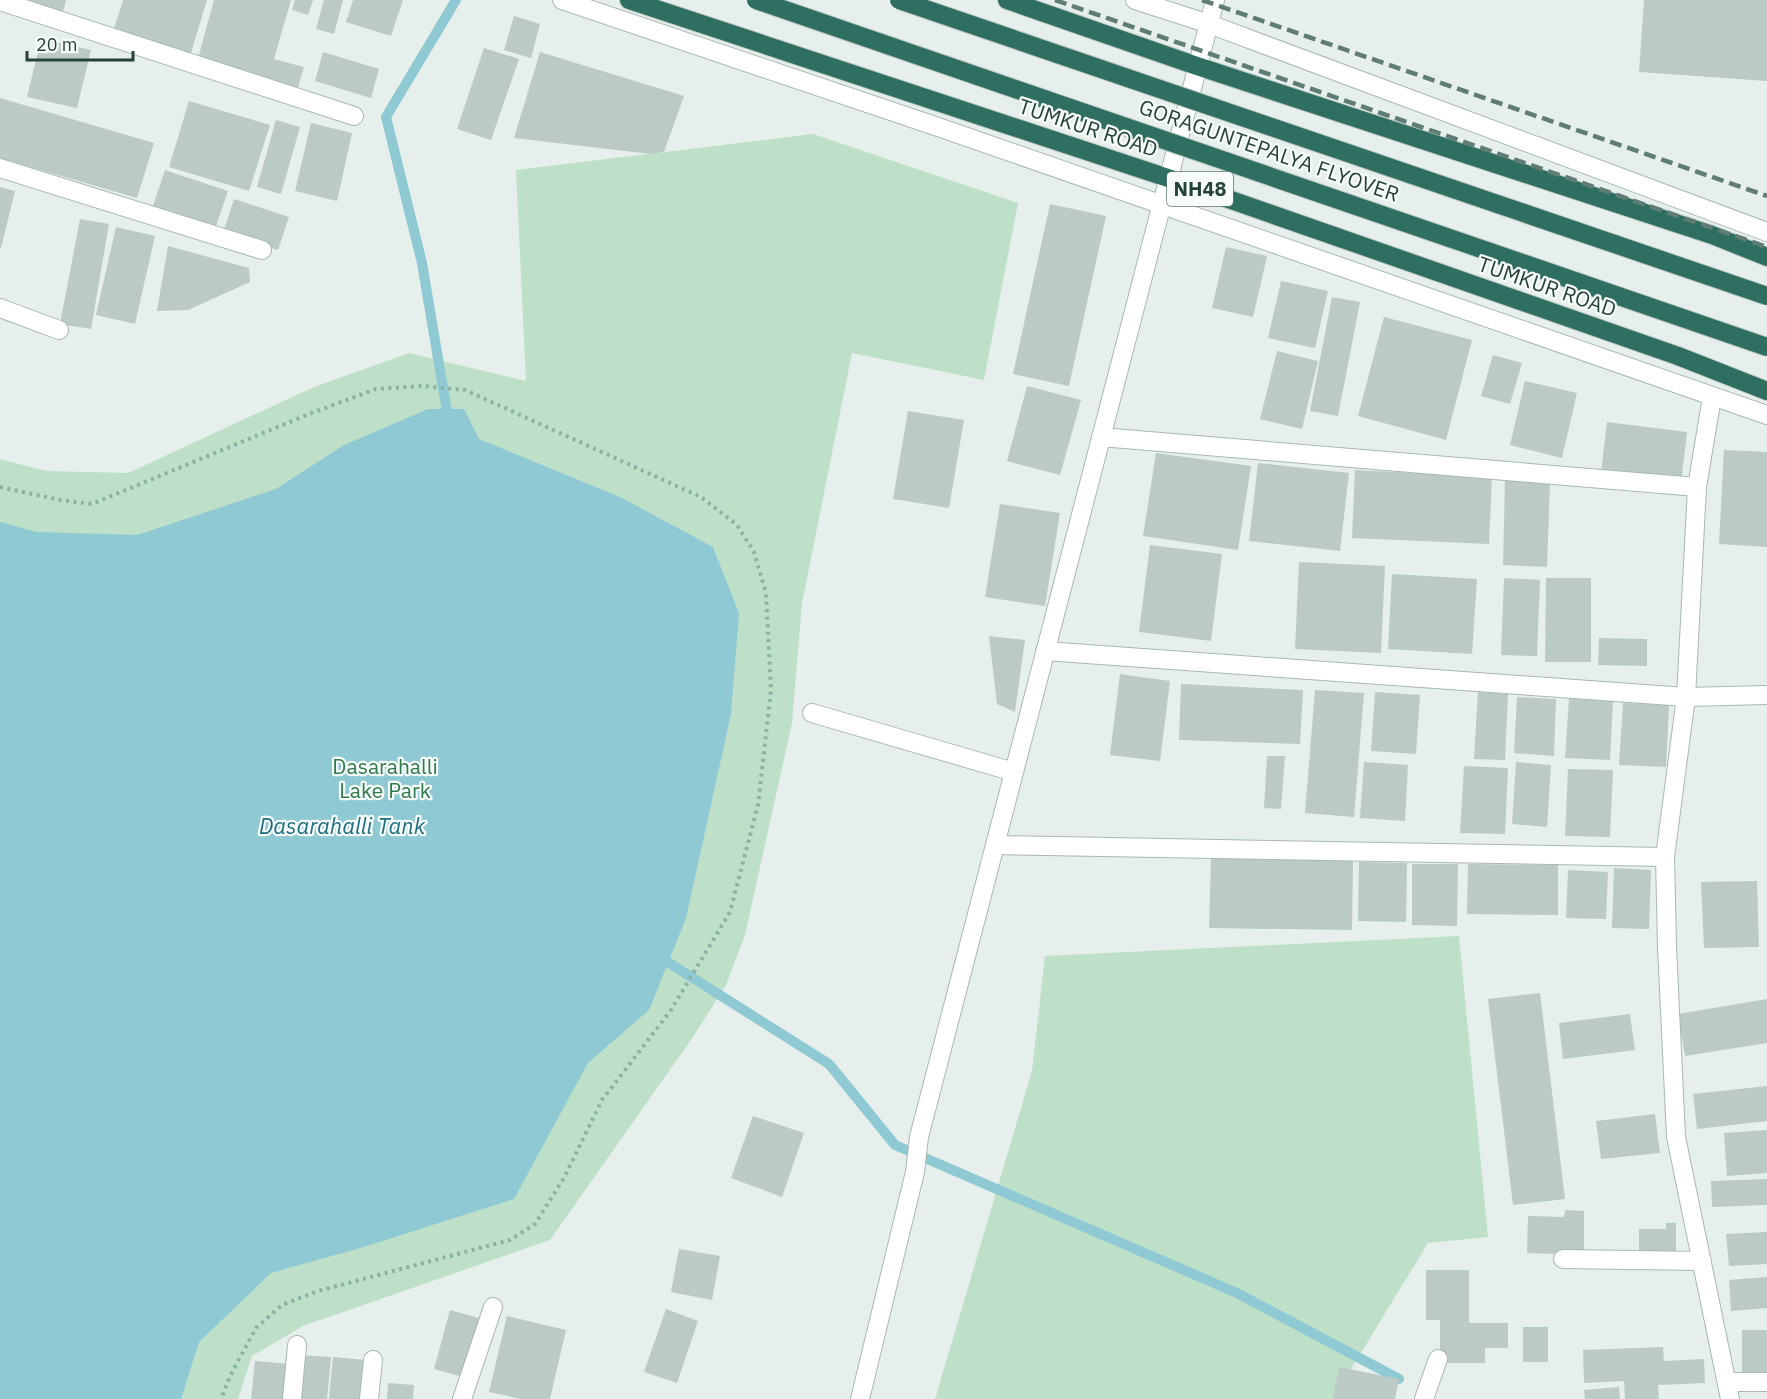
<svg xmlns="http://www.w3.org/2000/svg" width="1767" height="1399" font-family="'IBM Plex Sans',sans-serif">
  <rect width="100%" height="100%" fill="#e6efeb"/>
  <g fill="#bfe0c8">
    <path d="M813,134l205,69 -34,177 -132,-27 -50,250 -10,120 -47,212 -19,50 -33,52 -143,203 -247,86 -51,30 -14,43h-238v-940l46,12 82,2 186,-86 95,-34 117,28 -10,-211z"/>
    <path d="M1459,936l29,301 -60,6 -95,156h-398l97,-328 13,-115z"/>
  </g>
  <path fill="#8ec9d4" d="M428,409h36l15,30 141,58 93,50 26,66 -8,101 -45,204 -37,92 -61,53 -74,136 -147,47 -96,27 -72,69 -18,57h-181v-877l37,10 100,3 139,-46 68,-44z"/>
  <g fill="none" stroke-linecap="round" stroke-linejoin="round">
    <g stroke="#8ec9d4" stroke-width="10">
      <path d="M449,424l-27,-161 -36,-146 70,-117"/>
      <path d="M658,956l171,108 66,81 342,148 162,86"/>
    </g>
  </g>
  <g fill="#bbcac4">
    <path d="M26,0h40l-3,12z"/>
    <path d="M123,0h84l-17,56 -77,-24z"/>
    <path d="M214,0h77l-17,59 30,8 -7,24 -100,-29z"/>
    <path d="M295,0h18l-5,15 -16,-5z"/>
    <path d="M324,0h19l-9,34 -18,-5z"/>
    <path d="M353,0h50l-12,36 -45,-14z"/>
    <path d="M1644,0h123v81l-128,-9z"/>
    <path d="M514,16l26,8 -9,34 -27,-8z"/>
    <path d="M41,39l50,11 -14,58 -50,-11z"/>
    <path d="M484,48l35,11 -28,81 -34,-11z"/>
    <path d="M323,52l56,17 -8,29 -56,-17z"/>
    <path d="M540,52l144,44 -20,56 -13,2 -137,-16z"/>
    <path d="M0,98l154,45 -17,55 -137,-40z"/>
    <path d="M189,101l81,24 -21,66 -80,-24z"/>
    <path d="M276,120l24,7 -19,67 -24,-7z"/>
    <path d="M311,123l41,10 -15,68 -42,-10z"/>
    <path d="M165,170l63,21 -12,35 -63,-20z"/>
    <path d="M0,187l15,4 -14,57h-1z"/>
    <path d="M234,199l55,18 -11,33 -55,-17z"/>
    <path d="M1050,204l56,12 -37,170 -56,-12z"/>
    <path d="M80,219l29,5 -18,105 -31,-5z"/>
    <path d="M116,227l39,9 -20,88 -39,-9z"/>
    <path d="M168,246l81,22 1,14 -62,28 -31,1z"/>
    <path d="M1226,247l41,9 -14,61 -41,-9z"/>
    <path d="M1281,281l47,10 -13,57 -47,-10z"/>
    <path d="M1332,297l28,5 -22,114 -28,-5z"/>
    <path d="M1384,317l88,23 -26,100 -88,-24z"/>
    <path d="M1277,351l41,10 -16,68 -42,-10z"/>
    <path d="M1493,355l29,8 -12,41 -29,-8z"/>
    <path d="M1525,381l52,12 -15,65 -52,-13z"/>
    <path d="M1027,386l54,14 -21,75 -53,-14z"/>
    <path d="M908,411l56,9 -15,88 -56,-9z"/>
    <path d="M1607,422l80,10 -6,51 -80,-10z"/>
    <path d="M1724,450l43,2v95l-48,-3z"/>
    <path d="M1156,453l95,13 -13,84 -95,-14z"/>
    <path d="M1258,463l91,10 -9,78 -91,-10z"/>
    <path d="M1355,470l137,7 -3,67 -137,-6z"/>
    <path d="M1505,480l45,2 -3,85 -44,-2z"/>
    <path d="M1000,504l60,9 -15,93 -60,-9z"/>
    <path d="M1150,545l72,9 -11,87 -72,-9z"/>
    <path d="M1299,562l86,4 -4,87 -86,-4z"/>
    <path d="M1392,574l85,5 -5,75 -84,-5z"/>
    <path d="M1504,578l36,2 -3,76 -36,-1z"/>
    <path d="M1546,578h45v84h-46z"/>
    <path d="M989,636l36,4 -10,72 -18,-8z"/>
    <path d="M1599,638l48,1v27l-49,-1z"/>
    <path d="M1120,674l50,7 -10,80 -50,-6z"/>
    <path d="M1181,684l122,6 -3,54 -121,-4z"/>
    <path d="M1315,690l49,3 -10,124 -49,-4z"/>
    <path d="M1375,692l45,3 -4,59 -45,-3z"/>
    <path d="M1478,692l30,2 -3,66 -31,-1z"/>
    <path d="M1517,697l39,2 -2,57 -40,-3z"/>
    <path d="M1569,698l44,2 -3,60 -45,-2z"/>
    <path d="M1623,703l46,2 -3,62 -47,-2z"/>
    <path d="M1267,756h18l-4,53 -17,-1z"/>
    <path d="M1364,762l44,3 -3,56 -45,-3z"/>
    <path d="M1516,762l35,3 -4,62 -35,-3z"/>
    <path d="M1464,766l44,2 -3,66 -45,-1z"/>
    <path d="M1568,769l45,1 -3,67 -45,-1z"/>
    <path d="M1211,858l142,2 -1,70 -143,-2z"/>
    <path d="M1359,862l48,1 -1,59 -48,-1z"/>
    <path d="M1412,864h46l-1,62 -45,-1z"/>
    <path d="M1468,864l90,1v50l-91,-1z"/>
    <path d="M1614,868l37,2 -2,59 -37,-1z"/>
    <path d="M1568,870l40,2 -2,47 -40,-1z"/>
    <path d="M1757,881l2,66 -55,1 -3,-66z"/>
    <path d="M1540,993l25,206 -52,6 -25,-206z"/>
    <path d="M1767,999v44l-82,13 -7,-42z"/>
    <path d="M1630,1014l5,36 -72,9 -4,-36z"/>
    <path d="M1767,1086v35l-70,8 -4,-35z"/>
    <path d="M1655,1114l5,39 -59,6 -5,-38z"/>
    <path d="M753,1116l51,17 -22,64 -51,-19z"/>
    <path d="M1767,1130v43l-40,3 -3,-43z"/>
    <path d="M1767,1179v26l-55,2 -1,-26z"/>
    <path d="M1565,1210l19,1v44l-57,-2 1,-37 36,1z"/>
    <path d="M1666,1223h10v32h-37v-26h27z"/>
    <path d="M1767,1232v32l-38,2 -3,-32z"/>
    <path d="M679,1249l41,7 -8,44 -41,-8z"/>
    <path d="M1426,1270h43v53h39v25h-23v15h-45v-43h-14z"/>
    <path d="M1767,1277v31l-36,3 -2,-31z"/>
    <path d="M666,1309l32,12 -21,62 -33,-11z"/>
    <path d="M450,1310l32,9 -15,59 -33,-9z"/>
    <path d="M507,1316l59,14 -16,69h-29l-32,-7z"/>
    <rect x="1523" y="1327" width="25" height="35"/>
    <rect x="1742" y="1330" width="25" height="43"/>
    <path d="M1663,1347l1,14 40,-2 1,24 -47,2 1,14h-34l-1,-18 -40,2 -1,-33z"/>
    <path d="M300,1355l31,2 -4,42h-31z"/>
    <path d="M333,1357l33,3 -4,39h-33z"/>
    <path d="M255,1361l34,3 -3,35h-35z"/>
    <path d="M1339,1367l60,12 -4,20h-62z"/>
    <path d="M388,1383l26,2 -1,14h-26z"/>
    <path d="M1619,1387l1,12h-35l-1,-9z"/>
  </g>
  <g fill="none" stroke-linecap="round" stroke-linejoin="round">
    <g stroke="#a8b8b2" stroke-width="20">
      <g id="minor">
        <path d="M562,0l379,128 826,287"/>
        <path d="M1135,0l74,24 558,208"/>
        <path d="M0,1l354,115"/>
        <path d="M0,168l262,82"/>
        <path d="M0,308l59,22"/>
        <path d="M1712,397l-15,90 -11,210 -21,160 2,90 9,190 54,262"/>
        <path d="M1101,437l596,50"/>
        <path d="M1045,651l641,46 81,-2"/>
        <path d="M812,713l202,59"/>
        <path d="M995,845l670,12"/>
        <path d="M1563,1259l139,2"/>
        <path d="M1728,1382h39"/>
        <path d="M292,1399l5,-54"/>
        <path d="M369,1399l4,-39"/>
        <path d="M462,1399l31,-92"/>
        <path d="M860,1399l55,-227 4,-35 296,-1137"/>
        <path d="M1424,1399l14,-40"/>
      </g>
    </g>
    <g stroke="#c2cac8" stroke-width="20">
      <g id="highway">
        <path d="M629,0l539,178 510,178 89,35"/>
        <path d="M1007,0l190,66 515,169 55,22"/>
      </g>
    </g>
    <path stroke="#86b3a5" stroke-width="4" stroke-dasharray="3 4.5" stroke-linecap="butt" d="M0,487l60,13 32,4 217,-90 67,-25 47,-3 42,4 236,107 36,28 17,27 12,41 5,97 -13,115 -28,107 -59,98 -69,90 -38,78 -29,46 -25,16 -192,51 -36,14 -26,23 -26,48 -9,23"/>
    <use href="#minor" stroke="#fff" stroke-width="18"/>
    <use href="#highway" stroke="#2f6f62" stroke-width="18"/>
    <g stroke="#5f7d75" stroke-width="4.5" stroke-dasharray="12 6" stroke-linecap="butt">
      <path d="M1055,0l712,247"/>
      <path d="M1202,0l565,196"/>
    </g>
    <g stroke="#c2cac8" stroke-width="20" stroke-linecap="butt">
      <g id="highway-bridge">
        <path d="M756,0l1011,347"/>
        <path d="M899,0l868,296"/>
      </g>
    </g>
    <use href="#highway-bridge" stroke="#2f6f62" stroke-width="18"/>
  </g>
  <g text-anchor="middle" stroke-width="4.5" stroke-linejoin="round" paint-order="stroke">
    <rect fill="#f7fbf9" stroke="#637a73" stroke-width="1.5" x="1167" y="172" width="66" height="34" rx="4.5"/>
    <g font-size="20" font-weight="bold" fill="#24423a">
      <text x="1200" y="196">NH48</text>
    </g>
    <g font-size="21" fill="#24423a" stroke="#f7fbf9">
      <text transform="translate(1088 128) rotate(18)" y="7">TUMKUR ROAD</text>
      <text transform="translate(1269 151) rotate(19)" y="7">GORAGUNTEPALYA FLYOVER</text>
      <text transform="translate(1547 287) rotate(19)" y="7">TUMKUR ROAD</text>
    </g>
    <g font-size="21" fill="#2d7a4b" stroke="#f7fbf9">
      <text x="385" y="774">Dasarahalli<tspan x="385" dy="24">Lake Park</tspan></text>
    </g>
    <g font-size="22" font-style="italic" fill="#1c6f80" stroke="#f7fbf9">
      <text x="342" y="834">Dasarahalli Tank</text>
    </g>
  </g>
  <path d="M27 51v9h106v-9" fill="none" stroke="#24423a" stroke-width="3"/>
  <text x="36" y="51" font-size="18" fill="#24423a" stroke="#f7fbf9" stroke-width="4.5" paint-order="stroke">20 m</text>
</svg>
